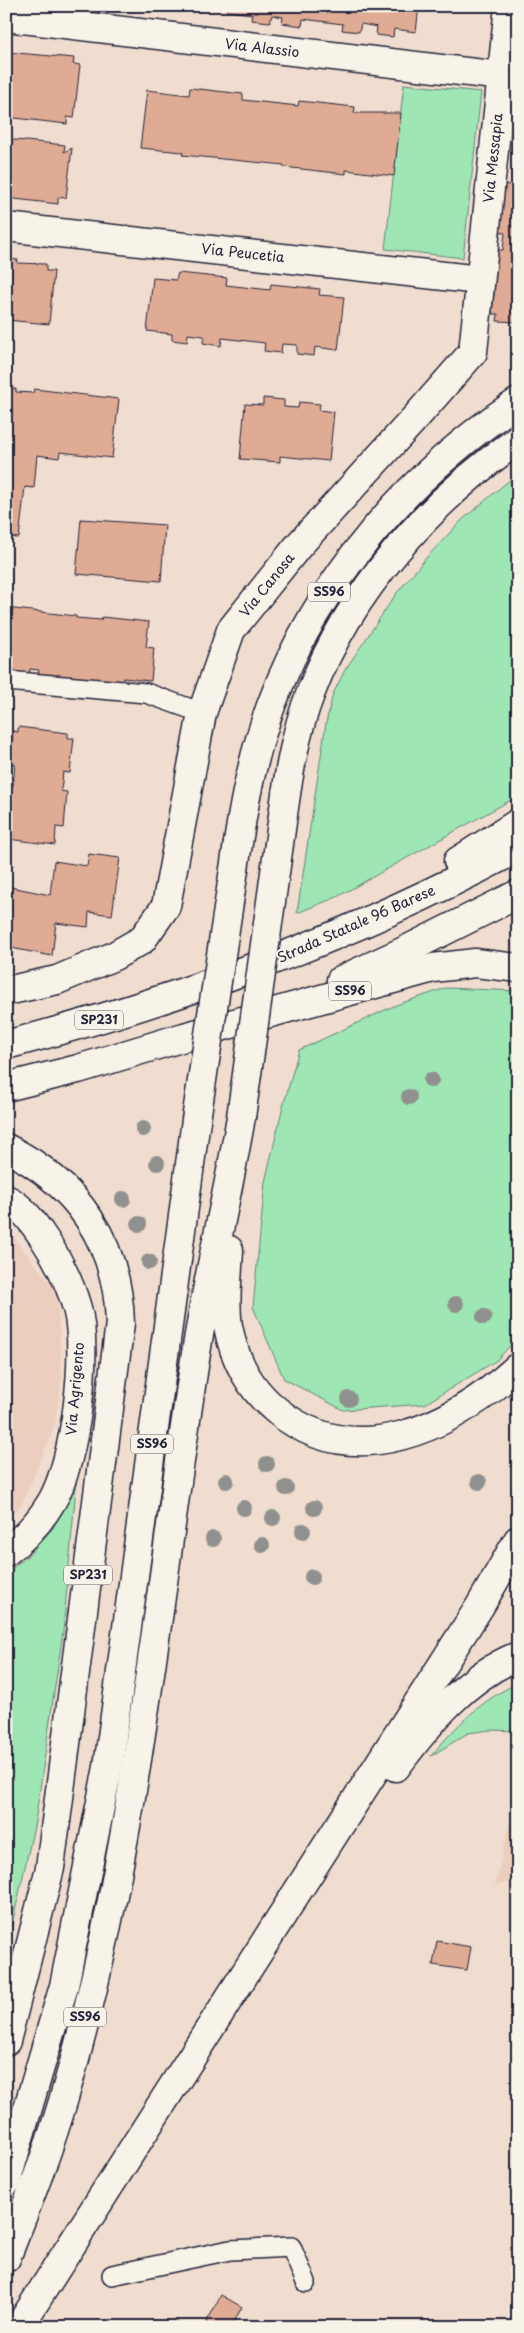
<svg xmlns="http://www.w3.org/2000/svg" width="524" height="2333" font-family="'Playpen Sans',sans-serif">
  <rect width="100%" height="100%" fill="#f0ddcf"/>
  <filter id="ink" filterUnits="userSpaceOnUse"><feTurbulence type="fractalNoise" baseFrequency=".02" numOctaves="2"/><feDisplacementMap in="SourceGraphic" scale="10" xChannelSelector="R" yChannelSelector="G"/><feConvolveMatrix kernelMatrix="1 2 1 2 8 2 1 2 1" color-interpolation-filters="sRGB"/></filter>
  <g filter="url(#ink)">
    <g fill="#ebcebd">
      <path d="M6,1228l51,63 5,87 -8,50 -33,78 -15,12z"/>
      <path d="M518,1804v73l-23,9 14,-61z"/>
    </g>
    <g fill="#9ee6b4" stroke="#608478">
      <path d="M404,84l77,8 -18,166 -78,-9z"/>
      <path d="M518,473v323l-181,101 -40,16 29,-190 7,-29 12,-24 51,-76 30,-36 36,-38z"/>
      <path d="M446,988l72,3v346l-21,23 -72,44 -82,6 -59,-31 -31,-72 12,-125 17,-72 17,-60 97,-45z"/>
      <path d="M77,1476l-14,156 -28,190 -29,130v-379l23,-18 24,-27z"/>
      <path d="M518,1683v48l-28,-1 -22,3 -37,23c25,-30 50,-56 87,-73z"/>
    </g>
    <g fill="#e0ab94" stroke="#22223b">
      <path d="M228,6h191l-3,26 -22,-3 -1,8 -17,-2 1,-8 -16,-3 -2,8 -17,-2 1,-6 -40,-5 -1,7 -20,-3 1,-6 -11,-2 -2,7 -19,-2 1,-6 -25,-3z"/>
      <path d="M6,52l68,6 -1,6 7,1 -6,53 -7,-1v7l-61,-7z"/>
      <path d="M190,88l53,6v6l55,6 1,-5 56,6 -1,6h47l-7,63 -48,-6v4l-63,-7 1,-2 -102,-10 1,-3 -43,-4 7,-58 42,5z"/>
      <path d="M6,139l59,6 -1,7 8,-4 -6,50 -8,-1v7l-52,-6z"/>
      <path d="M503,184l15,2v136l-21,-1 1,-7h-6l6,-64h5l2,-17 -6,-1z"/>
      <path d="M9,259l9,1 -1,3 29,1v7h8l-5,53 -43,-4v-54h3z"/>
      <path d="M178,273l49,5 -1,7 44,5 1,-6 49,5 -1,6 25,2 -6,53 -23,-3 -1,9 -17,-2v-9l-15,-1 -1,9 -17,-2 1,-8 -43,-5 -1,8 -18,-3 1,-7 -16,-2 -1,8 -15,-2v-6l-25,-3 6,-53 23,2z"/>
      <path d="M6,387l10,2v3l17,1 1,-4 85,10 -7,59 -52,-6 -1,6 -22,-3 -3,33 -9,-1 -6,51 -13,-1z"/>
      <path d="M263,398l21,2v7l14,1 1,-6 21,2 -1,6 15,2 -5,49 -49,-5v6l-40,-3 5,-55 18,1z"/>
      <path d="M81,519l84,6 -4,56 -85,-7z"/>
      <path d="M6,608l70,8v2l25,2 1,-3 47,5 -3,25 8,1 -3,33 -28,-3 -1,6 -84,-9 1,-5 -9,-1 -1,7 -23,-2z"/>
      <path d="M18,727l50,6v5h6l-4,35 -7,-1 -2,19 6,1 -3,36 -8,-1 -1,18 -47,-6 2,-20h-4v-34l7,1 2,-22h-6l4,-33 5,1z"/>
      <path d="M89,854l31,4 -8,57 -23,-3 -1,15 -32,-4 -4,33 -46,-9v-61l44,9 4,-34 33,5z"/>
      <path d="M437,1941l34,6 -4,23 -34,-5z"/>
      <path d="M221,2295l21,12 -11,20h-27z"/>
    </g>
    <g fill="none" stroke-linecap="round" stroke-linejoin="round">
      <g stroke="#22223b" stroke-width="22">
        <g id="lane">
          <path d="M6,681l140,12 56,20"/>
          <path d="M112,2275l118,-25 61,-3 15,35"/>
        </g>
      </g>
      <g stroke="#22223b" stroke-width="31">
        <g id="street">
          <path d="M6,17l512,61"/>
          <path d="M6,227l474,53"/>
          <path d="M6,991l51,-11 57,-24 28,-16 24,-34 36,-193 29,-83 68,-85 117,-128 57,-65 36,-346"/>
          <path d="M6,1199c17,8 29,26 39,41 14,21 25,44 32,68 12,44 -2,154 -25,193 -11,19 -29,38 -46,51"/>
        </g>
      </g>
      <g stroke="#22223b" stroke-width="31">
        <g id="primary">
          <path d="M238,843c7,-48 17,-95 34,-140 46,-123 137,-229 246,-301"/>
          <path d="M279,844c7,-51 13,-104 32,-152 38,-100 120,-192 207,-252"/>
          <path d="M458,861l60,-38"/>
          <path d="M341,980l61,-28 116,-58"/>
          <path d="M6,1045c182,-48 346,-108 512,-197"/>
          <path d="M6,1087l72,-18 106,-32 249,-69 42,-5 43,5"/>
          <path d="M6,1148c71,35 112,95 114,175l-70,545 -44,173"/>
          <path d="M229,1250c-1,25 -5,51 -1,76 6,33 22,63 48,84 79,65 176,17 242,-43"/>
          <path d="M396,1767c33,-44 69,-90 122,-111"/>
          <path d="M6,2182l58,-196 44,-219 88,-647"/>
          <path d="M6,2258c21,-53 42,-105 58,-160 72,-244 93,-500 133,-751 12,-77 31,-153 44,-230"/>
          <path d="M19,2327l461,-721 38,-66"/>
        </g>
      </g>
      <path stroke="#22223b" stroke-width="3" stroke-dasharray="1 4" stroke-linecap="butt" d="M512,371l6,-3"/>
      <use href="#lane" stroke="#f7f3e8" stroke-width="19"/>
      <use href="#street" stroke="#f7f3e8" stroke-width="28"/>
      <use href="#primary" stroke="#f7f3e8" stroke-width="28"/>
      <g stroke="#22223b" stroke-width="31" stroke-linecap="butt">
        <g id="primary-bridge">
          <path d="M241,1117l38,-273"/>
          <path d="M196,1120l42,-277"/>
        </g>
      </g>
      <use href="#primary-bridge" stroke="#f7f3e8" stroke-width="28"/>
    </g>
    <g fill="#90918e">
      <circle cx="431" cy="1080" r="8"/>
      <circle cx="409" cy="1097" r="8"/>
      <circle cx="143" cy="1129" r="8"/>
      <circle cx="157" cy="1163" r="8"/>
      <circle cx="123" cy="1199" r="8"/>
      <circle cx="139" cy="1224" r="8"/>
      <circle cx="149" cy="1262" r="8"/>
      <circle cx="456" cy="1304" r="8"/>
      <circle cx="484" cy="1317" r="8"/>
      <circle cx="349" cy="1399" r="8"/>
      <circle cx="267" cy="1464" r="8"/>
      <circle cx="226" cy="1481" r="8"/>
      <circle cx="479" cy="1482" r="8"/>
      <circle cx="286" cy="1488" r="8"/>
      <circle cx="244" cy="1508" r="8"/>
      <circle cx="314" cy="1508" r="8"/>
      <circle cx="273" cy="1518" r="8"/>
      <circle cx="303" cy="1531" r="8"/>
      <circle cx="213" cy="1539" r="8"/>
      <circle cx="262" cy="1545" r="8"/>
      <circle cx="312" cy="1577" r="8"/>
    </g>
  </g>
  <g text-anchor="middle" stroke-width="4" stroke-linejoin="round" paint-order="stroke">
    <g fill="#f7f3e8" stroke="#62616f" stroke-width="1">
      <rect x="308" y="582.5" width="42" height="19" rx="4"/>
      <rect x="329" y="981.5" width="42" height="19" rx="4"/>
      <rect x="75" y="1010.5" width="48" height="19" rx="4"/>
      <rect x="131" y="1434.5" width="42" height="19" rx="4"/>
      <rect x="64" y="1565.5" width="48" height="19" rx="4"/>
      <rect x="64" y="2007.5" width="42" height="19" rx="4"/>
    </g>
    <g font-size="12" font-weight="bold" fill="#22223b">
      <text x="329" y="596">SS96</text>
      <text x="350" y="995">SS96</text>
      <text x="99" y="1024">SP231</text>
      <text x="152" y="1448">SS96</text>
      <text x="88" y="1579">SP231</text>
      <text x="85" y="2021">SS96</text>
    </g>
    <g font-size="14" fill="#22223b" stroke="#f7f3e8">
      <text transform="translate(262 48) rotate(7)" y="5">Via Alassio</text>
      <text transform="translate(493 158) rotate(-84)" y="5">Via Messapia</text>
      <text transform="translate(243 253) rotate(6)" y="5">Via Peucetia</text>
      <text transform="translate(267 585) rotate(-51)" y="5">Via Canosa</text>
      <text transform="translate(356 924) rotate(-24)" y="5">Strada Statale 96 Barese</text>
      <text transform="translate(75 1389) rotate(-85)" y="5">Via Agrigento</text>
    </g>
  </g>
  <rect width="524" height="2333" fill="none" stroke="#f7f3e8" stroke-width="25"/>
  <rect x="12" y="12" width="499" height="2308" fill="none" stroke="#22223b" stroke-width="2" filter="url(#ink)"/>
</svg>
